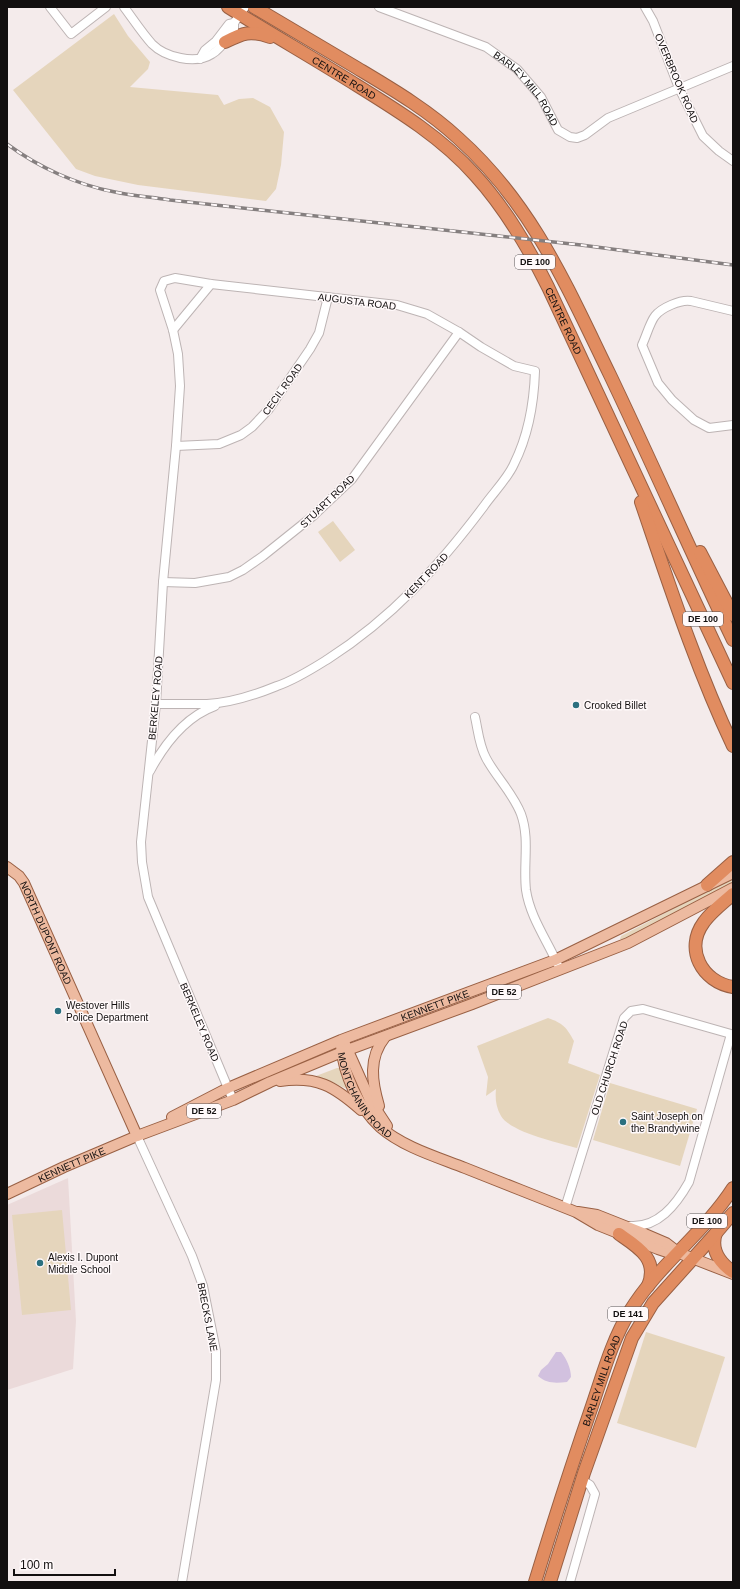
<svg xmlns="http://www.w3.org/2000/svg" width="740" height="1589" font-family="Helvetica,sans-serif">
  <rect width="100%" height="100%" fill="#f4ebeb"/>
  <path fill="#ebdada" d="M68,1178l8,143 -3,48 -66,21v-185z"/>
  <g fill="#e5d5bc">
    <path d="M114,14l14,22 22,26 -2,7 -18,18 88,8 6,10 15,-6 14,-1 17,9 14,25 -3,33 -5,24 -10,12 -128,-16 -43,-9 -19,-7 -63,-79z"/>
    <path d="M333,521l22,29 -15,12 -22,-30z"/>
    <path d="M733,878v5l-110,57 -3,-1 1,-3z"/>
    <path d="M548,1018c15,5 19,10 26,23l-6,22 32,12 -23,73c-18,-5 -67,-16 -76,-32 -5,-9 -6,-17 -5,-27l-10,7 2,-19 -11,-31z"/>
    <path d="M337,1068h3l2,10 5,11 -17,-8 -14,-5z"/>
    <path d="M610,1083l87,26 -17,57 -87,-26z"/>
    <path d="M62,1210l9,100 -49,5 -10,-100z"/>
    <path d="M646,1332l79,25 -29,91 -79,-25z"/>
  </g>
  <path fill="#d2c1df" d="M556,1352h5c6,7 10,17 10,25l-4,5c-11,1 -20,2 -29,-6l3,-6 7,-6z"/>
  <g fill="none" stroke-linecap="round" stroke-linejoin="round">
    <g stroke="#bdb4b4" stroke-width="10">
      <g id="minor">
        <path d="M50,7l21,27 35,-27"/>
        <path d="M124,7c9,12 18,26 28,37 13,13 43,21 60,10 9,-5 16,-17 22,-25v-6l11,-16"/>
        <path id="s1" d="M379,7l107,40 31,22 24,28 17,33 12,7 7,1 8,-3 23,-17 125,-52"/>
        <path d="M645,7l8,14 26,67 24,48 16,15 14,10"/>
        <path d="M200,59l5,-9 11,-9 13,-17 5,-1"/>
        <path d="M733,311l-42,-10c-10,-2 -30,7 -36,15 -5,6 -9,21 -13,29l16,38 14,17 22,20 15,8 24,-3"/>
        <path d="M173,330l38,-46"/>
        <path d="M176,446l43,-2 22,-9 11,-8 17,-18 41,-60 9,-16 9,-36"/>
        <path d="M163,582l32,1 34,-6 14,-7 20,-14 50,-40 39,-37 107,-147"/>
        <path d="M156,704c17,0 34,0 51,0 24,-1 48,-9 70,-18 18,-6 35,-17 51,-27 64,-41 111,-93 156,-153 9,-13 24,-28 30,-42 14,-28 20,-62 21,-93l-21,-5 -33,-19 -22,-15 -32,-18 -30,-9 -186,-21 -36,-6 -11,3 -4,9 13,40 5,24 2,32 -4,60 -13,136 -7,122 -15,138 1,20 6,35 85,203"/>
        <path d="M475,717c3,13 4,28 11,41 10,19 27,35 35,56 9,25 2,50 5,76 4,27 21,50 32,75"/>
        <path d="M150,771c15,-28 35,-54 65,-65"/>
        <path d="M137,1136l55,120 11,30 13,65v29l-34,202"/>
        <path d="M565,1208l59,-190 7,-7 12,-2 88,25 -42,148c-13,23 -31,46 -59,44"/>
        <path d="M570,1582l25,-88 -5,-9 -8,-5"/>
      </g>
    </g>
    <g stroke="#996044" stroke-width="12">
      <g id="major">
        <path id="s2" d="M7,867l12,9 5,7 113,253"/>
        <path d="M345,1044l25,56 17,26"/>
        <path id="s3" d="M341,1046c3,30 17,60 39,81 23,20 57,30 85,41 37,15 74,29 111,44l22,13 60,24 9,3 12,1"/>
        <path d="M280,1081c37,-5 54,5 81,29"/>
        <path d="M379,1106c-7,-24 -11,-48 6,-69"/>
        <path id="s4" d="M172,1117l56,-29 113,-48 214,-80 178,-87"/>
        <path id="s5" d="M7,1194l57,-27 73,-31 96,-36 37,-18 72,-30 130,-48 156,-61 105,-55"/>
        <path d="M578,1212l19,3 48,19 21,9 13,10 54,21"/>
      </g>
    </g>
    <g stroke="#996044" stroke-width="14">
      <g id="highway">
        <path id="s6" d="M228,7c43,27 87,52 130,79 42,26 84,52 117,89 31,34 53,72 73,112l185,396"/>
        <path d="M254,7c34,20 69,41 103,61 35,21 71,42 101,70 75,67 109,149 152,237 42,88 81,177 123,265"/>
        <path d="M225,42c18,-9 25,-12 45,-5"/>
        <path d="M641,502c28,82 55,166 92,244"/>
        <path d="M700,552l33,63"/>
        <path d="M707,885l26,-23"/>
        <path d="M733,894c-10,9 -22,18 -29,28 -20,27 -2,60 29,65"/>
        <path d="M716,1233c-6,17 4,30 17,39"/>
        <path d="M619,1234c19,13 40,25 29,52"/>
        <path id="s7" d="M535,1582c18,-59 37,-118 57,-176 11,-32 20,-66 38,-95 28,-46 74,-78 103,-123"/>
        <path d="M550,1582l34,-109 48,-135 21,-35 63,-70 17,-20"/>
      </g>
    </g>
    <use href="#minor" stroke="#fff" stroke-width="8"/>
    <use href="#major" stroke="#edbaa0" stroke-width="10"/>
    <use href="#highway" stroke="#e18c60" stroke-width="12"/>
    <g stroke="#857f7f" stroke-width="3.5">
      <path id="rail" d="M7,144c31,23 70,41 108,48 18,4 37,5 55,8l411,45 152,20"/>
    </g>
    <use href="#rail" stroke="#fff9fa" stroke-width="2" stroke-dasharray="6" stroke-linecap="butt"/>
  </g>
  <g fill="#2b707f" stroke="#fff9fa" stroke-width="1.5">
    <circle cx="576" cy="705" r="4"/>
    <circle cx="58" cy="1011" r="4"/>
    <circle cx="623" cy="1122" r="4"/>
    <circle cx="40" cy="1263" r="4"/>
  </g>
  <g text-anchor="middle" stroke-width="3" stroke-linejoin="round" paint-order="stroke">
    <g fill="#fff9fa" stroke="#595556" stroke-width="1">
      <rect x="515" y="255" width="40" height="14" rx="3"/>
      <rect x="683" y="612" width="40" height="14" rx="3"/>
      <rect x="487" y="985" width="34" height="14" rx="3"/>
      <rect x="187" y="1104" width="34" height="14" rx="3"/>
      <rect x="687" y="1214" width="40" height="14" rx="3"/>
      <rect x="608" y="1307" width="40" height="14" rx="3"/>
    </g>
    <g font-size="9" font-weight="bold" fill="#120f0f">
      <text x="535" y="265">DE 100</text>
      <text x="703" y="622">DE 100</text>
      <text x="504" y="995">DE 52</text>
      <text x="204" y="1114">DE 52</text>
      <text x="707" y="1224">DE 100</text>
      <text x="628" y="1317">DE 141</text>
    </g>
    <g font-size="10" fill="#120f0f" stroke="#fff9fa">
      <text dy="4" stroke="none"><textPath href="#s6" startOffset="136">CENTRE ROAD</textPath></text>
      <text transform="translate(677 78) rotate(67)" y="4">OVERBROOK ROAD</text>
      <text dy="4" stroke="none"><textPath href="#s1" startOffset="173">BARLEY MILL ROAD</textPath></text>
      <text transform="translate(357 301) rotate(7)" y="4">AUGUSTA ROAD</text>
      <text dy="4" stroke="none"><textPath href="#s6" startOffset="471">CENTRE ROAD</textPath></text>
      <text transform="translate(282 389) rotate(-54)" y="4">CECIL ROAD</text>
      <text transform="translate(327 501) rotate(-44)" y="4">STUART ROAD</text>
      <text transform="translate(426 575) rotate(-46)" y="4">KENT ROAD</text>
      <text transform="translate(155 698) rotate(-85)" y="4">BERKELEY ROAD</text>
      <text dy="4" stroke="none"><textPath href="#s2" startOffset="78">NORTH DUPONT ROAD</textPath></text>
      <text dy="4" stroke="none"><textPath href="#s4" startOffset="286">KENNETT PIKE</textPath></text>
      <text transform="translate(200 1022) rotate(67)" y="4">BERKELEY ROAD</text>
      <text transform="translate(609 1068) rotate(-72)" y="4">OLD CHURCH ROAD</text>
      <text dy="4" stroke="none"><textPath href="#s3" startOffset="56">MONTCHANIN ROAD</textPath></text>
      <text dy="4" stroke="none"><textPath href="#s5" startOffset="71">KENNETT PIKE</textPath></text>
      <text transform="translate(208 1317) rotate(79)" y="4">BRECKS LANE</text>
      <text dy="4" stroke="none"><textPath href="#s7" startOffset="212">BARLEY MILL ROAD</textPath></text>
    </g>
    <g font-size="10" fill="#120f0f" stroke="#fff9fa" text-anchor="start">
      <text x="584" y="709">Crooked Billet</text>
      <text x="66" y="1009">Westover Hills<tspan x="66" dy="12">Police Department</tspan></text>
      <text x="631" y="1120">Saint Joseph on<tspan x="631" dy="12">the Brandywine</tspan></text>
      <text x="48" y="1261">Alexis I. Dupont<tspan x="48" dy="12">Middle School</tspan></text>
    </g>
  </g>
  <rect width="740" height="1589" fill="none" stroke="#120f0f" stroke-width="16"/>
  <path d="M14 1569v6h101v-6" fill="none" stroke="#120f0f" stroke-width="2"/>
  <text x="20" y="1569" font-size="12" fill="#120f0f" stroke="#fff9fa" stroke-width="3" paint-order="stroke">100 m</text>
</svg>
